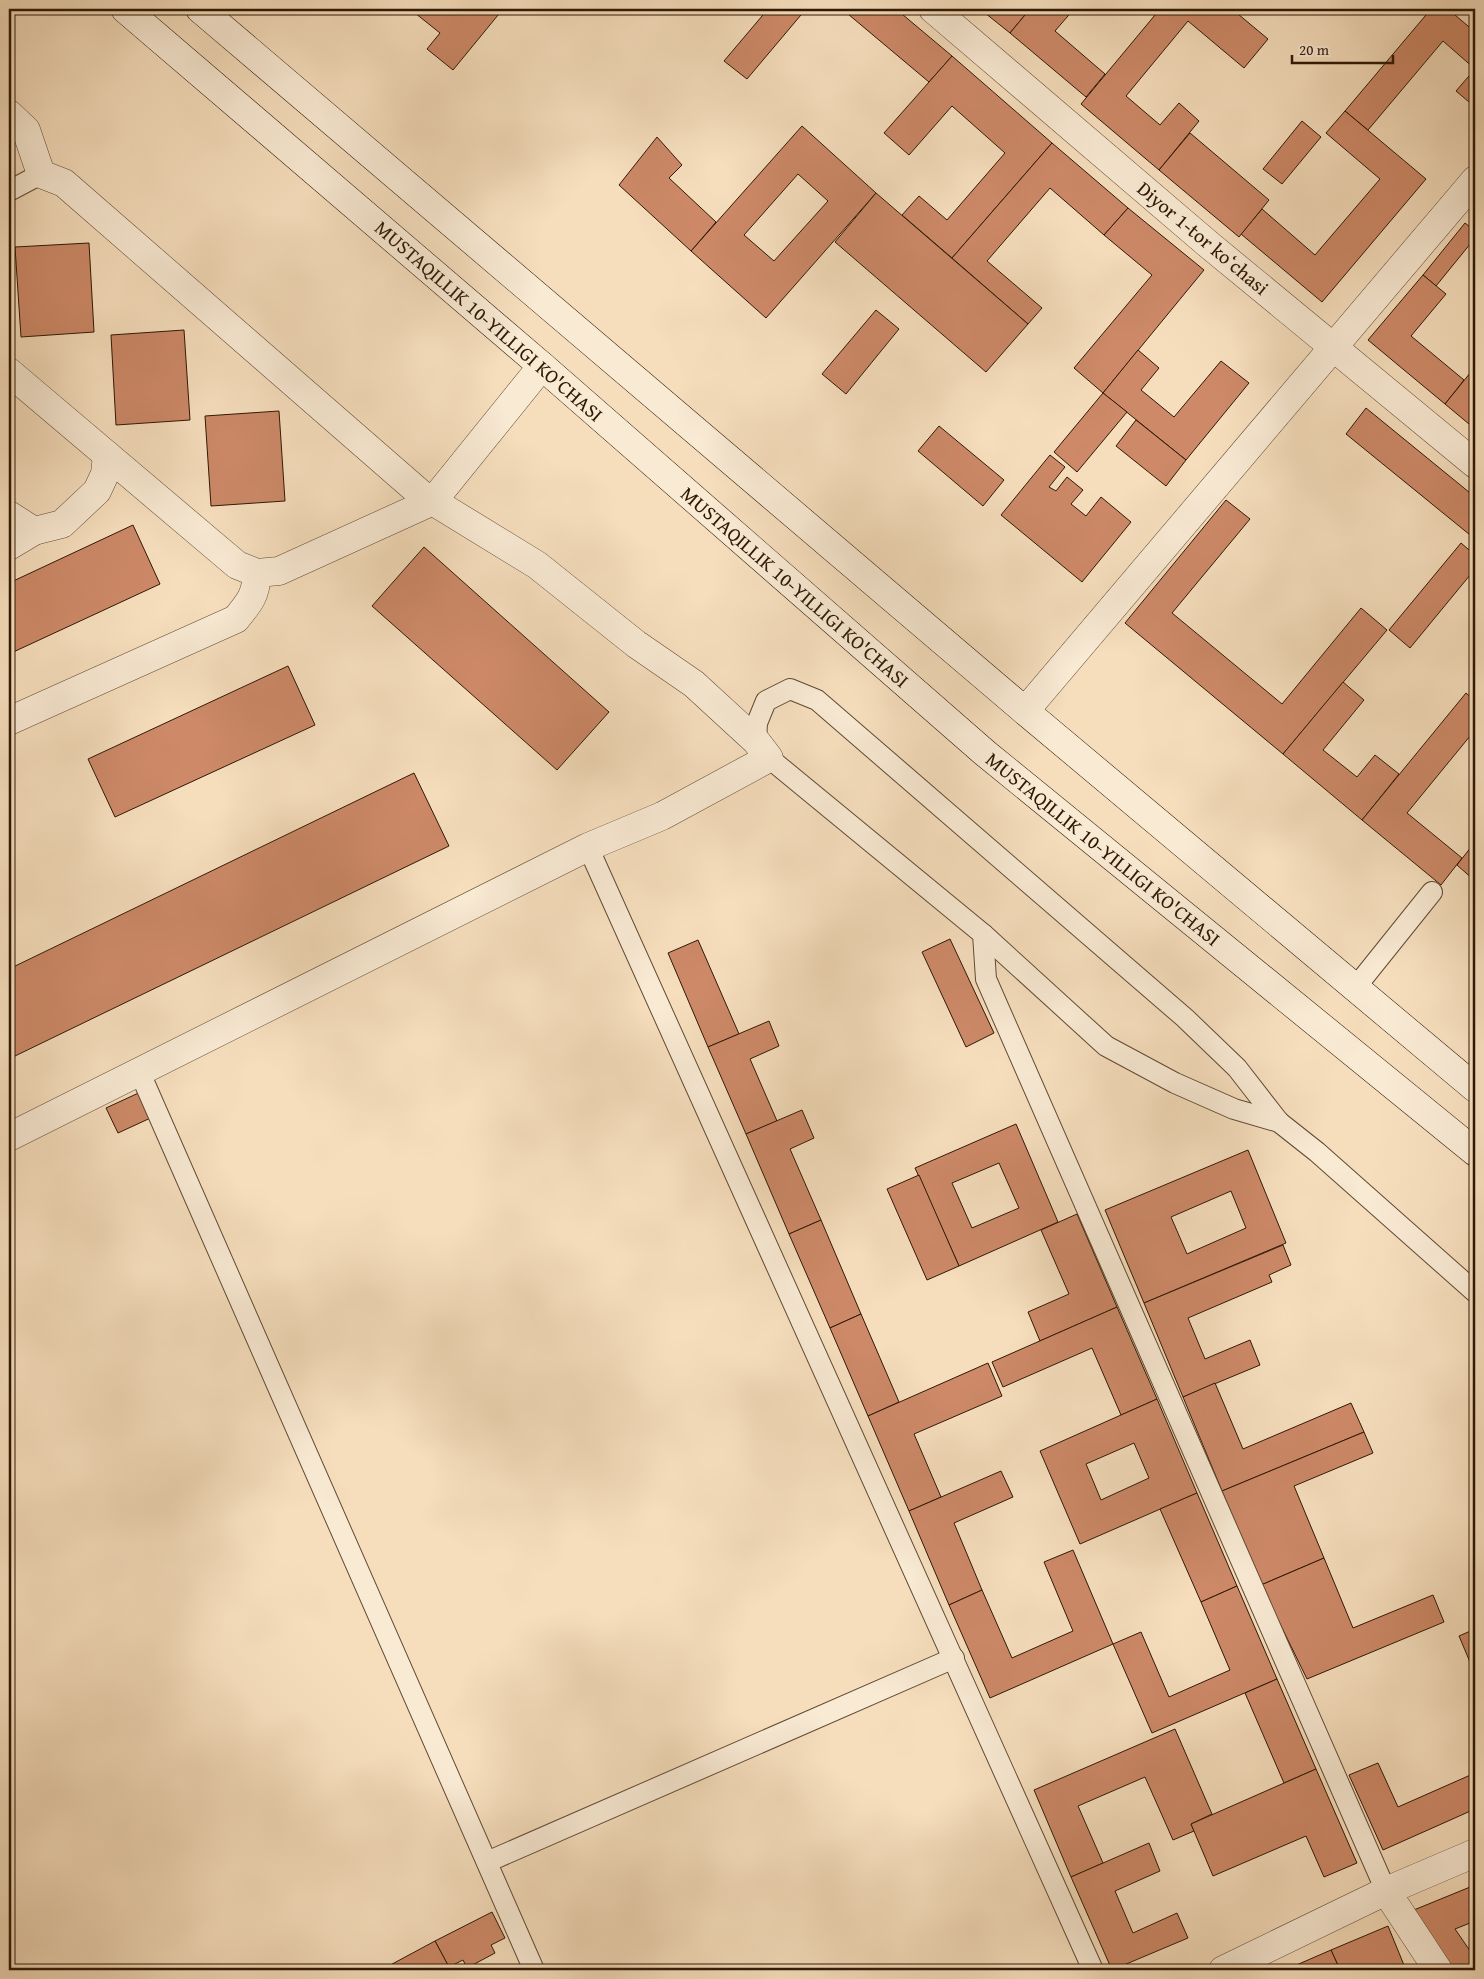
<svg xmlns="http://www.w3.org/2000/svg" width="1484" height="1979" font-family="'Gentium Book Plus',serif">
  <rect width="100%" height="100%" fill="#f6debd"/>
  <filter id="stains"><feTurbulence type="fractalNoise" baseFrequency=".004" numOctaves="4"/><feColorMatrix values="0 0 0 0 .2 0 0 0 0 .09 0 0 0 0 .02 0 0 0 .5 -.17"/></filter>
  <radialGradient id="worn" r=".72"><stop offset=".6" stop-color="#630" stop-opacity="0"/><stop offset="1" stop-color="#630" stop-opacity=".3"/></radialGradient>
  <g fill="#cd8968" stroke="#2e1805" fill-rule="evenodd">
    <path d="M410,9h93l-50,61 -26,-21 13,-16z"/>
    <path d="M768,9h38l-59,70 -23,-18z"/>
    <path d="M842,9h54l56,47 -23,26z"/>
    <path d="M980,9h50l-20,24z"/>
    <path d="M1030,9h44l-19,22 50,43 -19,23 -76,-64z"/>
    <path d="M1160,9h72l36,30 -24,29 -56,-47 -62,75 34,29 19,-22 20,18 -40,49 -78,-66z"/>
    <path d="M1431,9h17l27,23v75l-19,-16 19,-22 -32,-28 -75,89 -23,-19z"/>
    <path d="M952,56l100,87 -100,115 -50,-43 17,-19 28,24 58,-67 -53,-47 -43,49 -25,-22z"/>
    <path d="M1345,111l81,68 -104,123 -81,-68 21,-25 53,46 65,-76 -54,-46z"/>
    <path d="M1302,121l19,16 -39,47 -19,-15z"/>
    <path d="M802,126l74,67 -110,125 -75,-67zM798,174l30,27 -54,60 -30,-26z"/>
    <path d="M1190,133l79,67 -30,37 -80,-67z"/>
    <path d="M657,137l25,28 -13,13 47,44 -25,29 -72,-66z"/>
    <path d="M1052,143l76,65 -24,27 -54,-47 -63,73 55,47 -14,16 -76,-66z"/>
    <path d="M876,193l152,131 -42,48 -151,-130z"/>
    <path d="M1475,205v13l-6,-5z"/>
    <path d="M1128,208l76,62 -101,123 -29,-25 78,-93 -48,-40z"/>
    <path d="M1465,223l10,8v7l-39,48 -13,-11z"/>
    <path d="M89,243l5,89 -73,5 -6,-90z"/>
    <path d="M1423,275l23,19 -35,42 53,44 -19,24 -77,-64z"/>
    <path d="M876,310l23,19 -53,65 -24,-20z"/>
    <path d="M184,330l6,90 -74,5 -5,-90z"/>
    <path d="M1138,350l21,18 -18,22 33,27 47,-56 28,22 -63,77 -83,-67z"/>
    <path d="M1475,367v62l-30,-25z"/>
    <path d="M1103,393l24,19 -50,60 -23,-20z"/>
    <path d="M1366,408l109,89v42l-129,-105z"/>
    <path d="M279,411l6,90 -74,5 -6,-90z"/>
    <path d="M1136,420l50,40 -20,26 -50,-40z"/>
    <path d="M939,426l65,54 -21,26 -65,-55z"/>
    <path d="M1050,455l15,12 -16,20 7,4 11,-14 16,13 -12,14 15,12 15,-19 30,25 -49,60 -81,-67z"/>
    <path d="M1226,500l24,19 -78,94 110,91 79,-96 26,22 -104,124 -158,-131z"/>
    <path d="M133,525l27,59 -151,70v-71z"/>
    <path d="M1461,543l14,12v14l-65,79 -21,-18z"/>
    <path d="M424,547l185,165 -52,58 -185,-164z"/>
    <path d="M288,666l27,59 -200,92 -27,-58z"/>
    <path d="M1343,682l21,18 -41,50 34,27 18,-22 24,19 -37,46 -79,-66z"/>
    <path d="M1466,693l9,8v29l-68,83 55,45 -21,27 -79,-65z"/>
    <path d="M414,773l35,73 -434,210 -6,-12v-75z"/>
    <path d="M1475,842v39l-18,-16z"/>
    <path d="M950,939l44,94 -28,14 -44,-95z"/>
    <path d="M698,940l41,94 -31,13 -40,-94z"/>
    <path d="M769,1021l10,25 -29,13 27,62 -31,13 -38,-87z"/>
    <path d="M145,1090l12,25 -39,18 -12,-25z"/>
    <path d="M802,1110l12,28 -24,11 31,71 -32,14 -43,-100z"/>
    <path d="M1016,1124l42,98 -99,44 -44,-98zM999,1163l20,45 -47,20 -20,-45z"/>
    <path d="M1248,1150l38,93 -142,60 -39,-93zM1231,1191l15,37 -59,26 -16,-37z"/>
    <path d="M919,1175l40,91 -32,14 -40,-91z"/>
    <path d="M1077,1214l40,93 -77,34 -12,-29 41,-18 -28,-64z"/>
    <path d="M821,1220l40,94 -31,14 -41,-94z"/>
    <path d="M1283,1245l8,20 -22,10 3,7 -84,36 17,41 45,-19 10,25 -77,32 -39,-94z"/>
    <path d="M1117,1307l40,92 -36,16 -29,-67 -89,39 -11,-25z"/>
    <path d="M861,1314l38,88 -31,14 -38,-88z"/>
    <path d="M988,1363l14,33 -88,38 27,63 -32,14 -41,-95z"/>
    <path d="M1215,1383l28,66 108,-46 13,29 -142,59 -39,-94z"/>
    <path d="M1157,1399l40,94 -117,51 -40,-93zM1134,1443l15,35 -48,22 -15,-36z"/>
    <path d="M1364,1432l9,21 -79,33 30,72 -63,27 -39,-94z"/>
    <path d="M1001,1471l12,26 -59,26 28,67 -33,15 -40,-94z"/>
    <path d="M1197,1493l40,93 -36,16 -41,-93z"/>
    <path d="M1073,1550l40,94 -123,54 -41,-93 33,-15 30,68 61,-27 -29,-69z"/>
    <path d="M1324,1558l29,70 80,-33 11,27 -137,57 -46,-94z"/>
    <path d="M1237,1586l40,93 -125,54 -39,-89 28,-12 28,65 61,-27 -29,-68z"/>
    <path d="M1475,1629v45l-16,-38z"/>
    <path d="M1277,1679l39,90 -32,14 -39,-90z"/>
    <path d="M1175,1729l37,85 -21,10 3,7 -21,9 -28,-63 -67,29 25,57 -32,14 -37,-87z"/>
    <path d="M1378,1763l20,44 77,-34v36l-92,41 -34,-75z"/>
    <path d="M1316,1769l41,94 -33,14 -18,-41 -93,40 -22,-52z"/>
    <path d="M1149,1843l11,28 -45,20 18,42 44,-20 11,25 -76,32 -41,-93z"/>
    <path d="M1475,1885v36l-20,8 20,29v12h-24l-42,-58z"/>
    <path d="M492,1912l13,26 -14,7 4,8 -28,15 -4,-8 -14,7 -14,-26z"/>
    <path d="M1388,1926l18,44h-66l-9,-20z"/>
    <path d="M435,1941l14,26 -6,3h-62z"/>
    <path d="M1331,1950l9,20h-55z"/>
  </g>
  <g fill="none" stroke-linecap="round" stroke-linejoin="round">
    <g stroke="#604a33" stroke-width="22">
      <g id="lane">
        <path d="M9,191l32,-17"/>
        <path d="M756,741l1,-18 9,-22 24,-12 27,11 368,318 52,50 42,54"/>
        <path d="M769,758l214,176 3,45 400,912"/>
        <path d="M588,847l505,1123"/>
        <path d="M983,934l123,112 69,37 59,26 45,13 38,30 158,140"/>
        <path d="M1355,988l77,-96"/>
        <path d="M140,1073l394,897"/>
        <path d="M487,1862l467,-204"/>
      </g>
    </g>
    <g stroke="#604a33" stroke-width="29">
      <g id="street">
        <path d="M933,9l275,235 267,220"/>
        <path d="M9,114l17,16 15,44 23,9 357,311 116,71 99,79 58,40 62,57 13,17 -107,58 -74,31 -579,290"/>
        <path d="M9,372l228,193 20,8 22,-2 154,-70 109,-135"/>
        <path d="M9,515l25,16 28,-7 35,-33 8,-17 2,-19"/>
        <path d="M9,546l25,-15"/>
        <path d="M1025,711l450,-531"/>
        <path d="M9,721l227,-102c14,-17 20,-24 21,-46"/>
        <path d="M1386,1891l52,79"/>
        <path d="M1223,1970l163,-79 89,-38"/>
      </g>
    </g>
    <g stroke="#2e1805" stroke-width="29">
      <g id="secondary">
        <path d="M125,9l417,357 443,387 490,399"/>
        <path d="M200,9l825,702 450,377"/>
      </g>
    </g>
    <use href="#lane" stroke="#f9ead4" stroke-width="20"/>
    <use href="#street" stroke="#f9ead4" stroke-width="28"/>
    <use href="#secondary" stroke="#f9ead4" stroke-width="28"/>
  </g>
  <g text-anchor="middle" stroke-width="4" stroke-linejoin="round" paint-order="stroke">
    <g font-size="20" fill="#2e1805" stroke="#f9ead4">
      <text transform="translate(1203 238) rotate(40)" y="7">Diyor 1-tor koʻchasi</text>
      <text transform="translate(489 321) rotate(41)" y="7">MUSTAQILLIK 10-YILLIGI KO'CHASI</text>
      <text transform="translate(795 587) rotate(41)" y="7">MUSTAQILLIK 10-YILLIGI KO'CHASI</text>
      <text transform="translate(1103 849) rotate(39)" y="7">MUSTAQILLIK 10-YILLIGI KO'CHASI</text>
    </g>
  </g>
  <rect width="1484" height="1979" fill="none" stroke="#f6debd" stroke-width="30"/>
  <rect x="10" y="10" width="1464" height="1959" fill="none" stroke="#2e1805" stroke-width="2.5"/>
  <rect x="15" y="15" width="1454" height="1949" fill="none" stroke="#2e1805"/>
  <path d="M1292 55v8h101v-8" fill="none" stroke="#2e1805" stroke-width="2.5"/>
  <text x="1299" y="55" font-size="15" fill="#2e1805" stroke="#f9ead4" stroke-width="4" paint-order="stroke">20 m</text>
  <rect width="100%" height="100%" filter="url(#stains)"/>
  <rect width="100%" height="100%" fill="url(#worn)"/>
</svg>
